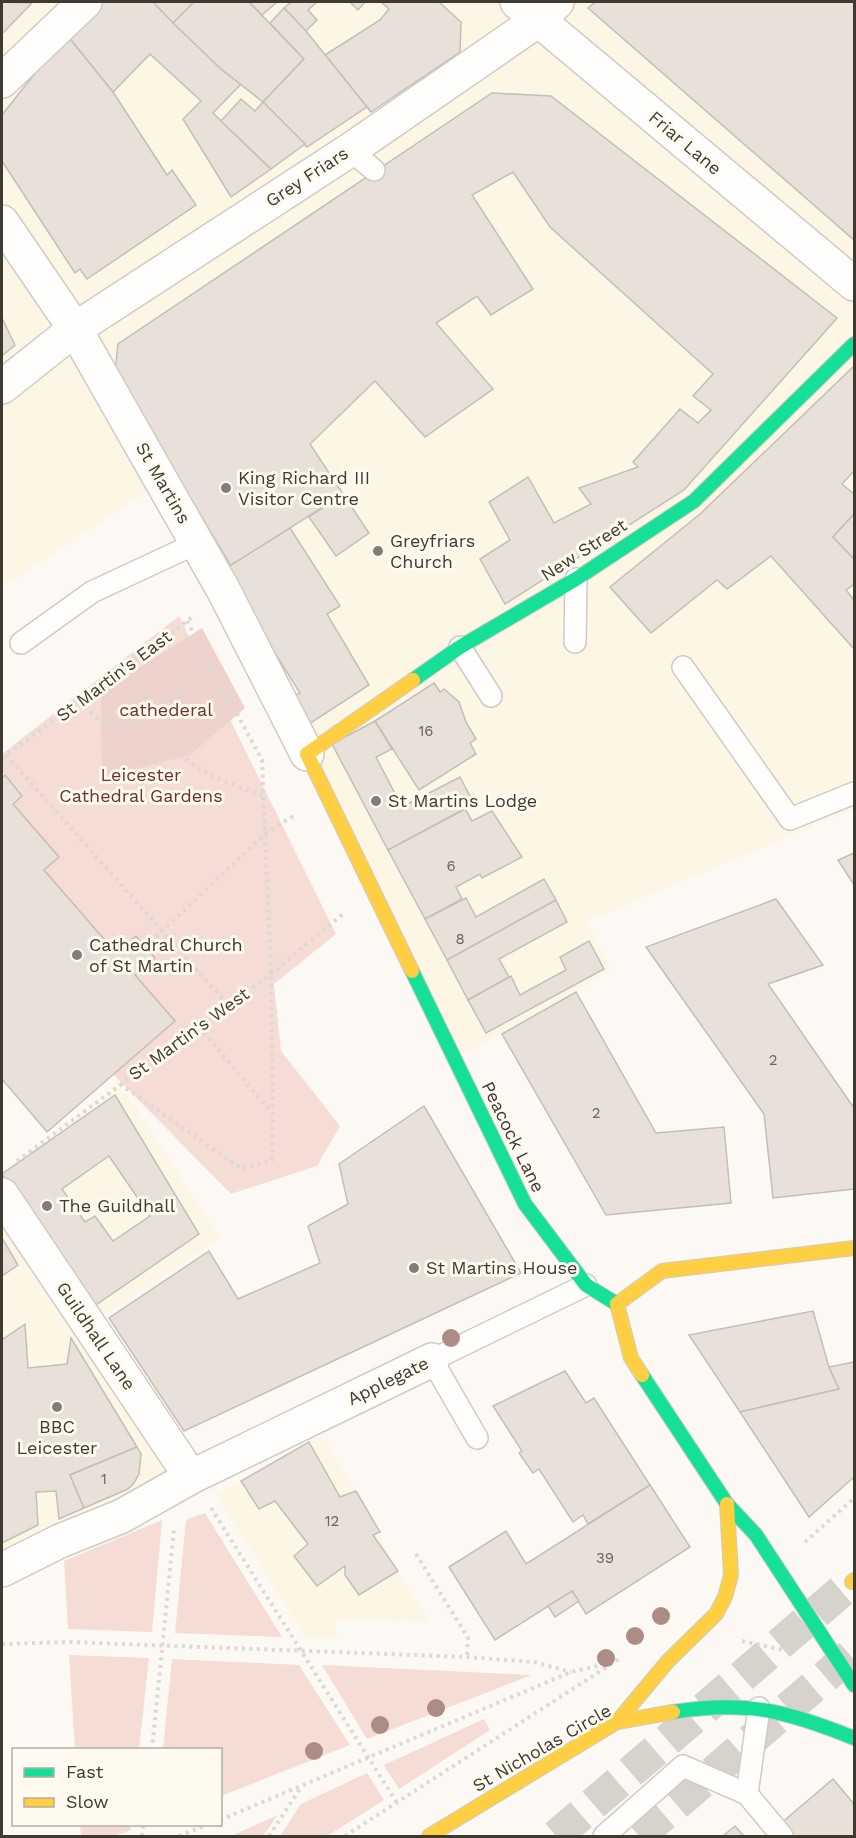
<svg xmlns="http://www.w3.org/2000/svg" width="856" height="1838" font-family="'Work Sans',sans-serif">
  <rect width="100%" height="100%" fill="#fcf9f4"/>
  <g fill="#fdf6e5">
    <path d="M2,2h852v807l-267,112 24,49 -156,90 -294,-579 -159,107z"/>
    <path d="M120,1084l100,154 -130,87 101,152 -189,82v-387z"/>
    <path d="M322,1436l34,55 42,80 31,51 -92,-2v18h-31l-90,-144z"/>
  </g>
  <g fill="#f5dcd5">
    <path d="M179,616l157,318 -62,50 7,67 59,75 -23,40 -86,28 -118,-120 22,-99 20,-17 -19,-22 -20,17 -72,-83 15,-14 -46,-52 9,-9 -20,-23v-18z"/>
    <path d="M205,1513l77,124 -107,-4 11,-113z"/>
    <path d="M162,1520l-10,112 -84,-3 -4,-68z"/>
    <path d="M69,1655l80,3 -10,91h-64z"/>
    <path d="M172,1659l127,6 51,80 -129,51 -1,-46 -57,-1z"/>
    <path d="M322,1665l210,10 -165,64z"/>
    <path d="M484,1719l6,11 -91,59 -15,-24z"/>
    <path d="M367,1773l17,27 -57,36h-47l21,-32z"/>
    <path d="M278,1815l-15,21h-32z"/>
    <path d="M80,1825v-1l51,1v5l-17,6h-33z"/>
  </g>
  <path fill="#edd3cb" d="M202,628l43,80 -55,47 -88,22 -1,-85z"/>
  <g fill="#e9e1d9" stroke="#c3beb8" stroke-width="1.5" fill-rule="evenodd">
    <path d="M2,2l30,1 -30,31z"/>
    <path d="M98,2h55l68,67 20,15 -28,29 58,56 -40,28 -48,-78 18,-18 -51,-47 -37,38 -47,-58z"/>
    <path d="M153,2h41l-21,21z"/>
    <path d="M194,2h55l55,57 -41,43 -42,-33 -48,-46z"/>
    <path d="M249,2h28l-15,13z"/>
    <path d="M291,2h26l-9,8 9,10 -11,11 -22,-23z"/>
    <path d="M350,2h15l-7,8z"/>
    <path d="M381,2h58l22,20 -1,30 -89,60 -46,-57 55,-35 9,-11z"/>
    <path d="M595,2h259v238l-266,-232z"/>
    <path d="M284,8l22,23 65,81 -4,-5 -60,40 -44,-45 41,-43 -34,-36z"/>
    <path d="M66,34l47,58 54,83 5,-5 24,35 -109,74 -7,-10 -5,4 -73,-112v-46z"/>
    <path d="M492,93l59,3 286,222 -153,172 -179,114 -25,-45 30,-19 -21,-38 39,-25 26,46 37,-19 -12,-16 59,-21 -5,-5 47,-53 18,14 13,-13 -18,-14 20,-22 -163,-147 -37,-55 -41,23 61,94 -42,26 -14,-19 -41,27 57,66 -68,48 -50,-56 -65,63 33,50 -112,72 -116,-194 3,-28z"/>
    <path d="M241,99l14,12 8,-9 42,42 -34,25 -50,-48z"/>
    <path d="M2,318l13,27 -13,11z"/>
    <path d="M854,366v105l-12,13 12,10v20l-21,23 21,22v25l-8,6 8,10v49l-83,-93 -44,33 -10,-9 -66,53 -41,-46 90,-73z"/>
    <path d="M343,494l26,39 -33,23 -27,-39z"/>
    <path d="M854,514v45l-21,-22z"/>
    <path d="M290,528l50,78 -13,8 42,71 -66,43 -17,-27 14,-8 -77,-123z"/>
    <path d="M434,683l6,9 4,-3 15,13 7,20 10,17 -6,4 6,11 -57,36 -44,-69z"/>
    <path d="M375,721l17,28 -16,8 26,50 58,-30 14,27 -86,46 -56,-106z"/>
    <path d="M5,775l17,21 -9,8 46,53 -15,13 72,83 20,-17 19,22 -20,17 40,46 -128,111 -45,-53v-301z"/>
    <path d="M465,809l7,12 20,-10 30,46 -40,21 -2,-4 -24,13 6,12 -37,20 -37,-69z"/>
    <path d="M854,853v32l-16,-25z"/>
    <path d="M544,879l12,21 -109,60 -22,-41 41,-21 10,19z"/>
    <path d="M776,899l47,66 -55,19 86,124v81l-81,9 -9,-84 -118,-167z"/>
    <path d="M556,900l11,22 -68,37 10,18 -41,23 -21,-40z"/>
    <path d="M589,941l15,28 -118,64 -18,-33 43,-24 9,19 46,-25 -6,-13z"/>
    <path d="M576,992l80,141 68,-6 7,76 -125,12 -104,-181z"/>
    <path d="M115,1095l84,139 -109,75 -88,-135zM109,1156l41,60 -37,25 -18,-25 -10,6 -23,-33z"/>
    <path d="M424,1106l97,167 -337,158 -75,-113 100,-67 29,48 82,-36 -12,-37 40,-22 -9,-40z"/>
    <path d="M2,1238l16,27 -16,11z"/>
    <path d="M813,1311l16,56 10,22 -99,23 -51,-77z"/>
    <path d="M25,1324l3,44 39,-4 4,-26 66,109 -67,28 14,33 -25,11 -3,-28 -20,1 2,33 -36,18v-203z"/>
    <path d="M854,1362v115l-45,40 -69,-105 99,-23 -10,-22z"/>
    <path d="M565,1371l21,32 8,-5 56,87 -62,39 -5,-9 -10,7 -34,-53 -6,4 -14,-20 3,-2 -29,-45z"/>
    <path d="M309,1442l31,55 16,-6 24,41 -7,3 25,36 -39,24 -14,-20v-9l-28,20 -23,-30 14,-12 -33,-43 -16,8 -18,-28z"/>
    <path d="M137,1447l4,7 -2,20 -5,9 -6,6 -44,19 -14,-33z"/>
    <path d="M650,1485l40,62 -104,67 -14,-23 -77,49 -46,-73 57,-36 20,33z"/>
    <path d="M572,1591l7,10 -24,16 -7,-11z"/>
    <path d="M833,1779l21,25v32h-88z"/>
    <path d="M735,1826l9,10h-21z"/>
  </g>
  <g fill="none" stroke-linecap="round" stroke-linejoin="round">
    <g stroke="#d6d3cd" stroke-width="33" stroke-dasharray="33 16" stroke-linecap="butt">
      <path d="M556,1836l296,-254"/>
      <path d="M639,1836l215,-184"/>
    </g>
    <g stroke="#cfccc5" stroke-width="24">
      <g id="lane">
        <path d="M350,150l24,20"/>
        <path d="M575,642l1,-63"/>
        <path d="M21,643l71,-51 105,-49"/>
        <path d="M460,647l31,49"/>
        <path d="M683,667l107,152 64,-26"/>
        <path d="M477,1438l-45,-78 154,-75"/>
        <path d="M747,1794l12,-86"/>
        <path d="M604,1836l79,-70 64,28 35,42"/>
      </g>
    </g>
    <g stroke="#cfccc5" stroke-width="36">
      <g id="street">
        <path d="M517,2l337,282"/>
        <path d="M2,81l83,-79"/>
        <path d="M2,222l73,107 149,262 83,163"/>
        <path d="M2,387l73,-58 275,-179 187,-129 20,-19"/>
        <path d="M2,1195l189,282"/>
        <path d="M2,1570l58,-29 62,-25 69,-39 241,-117"/>
      </g>
    </g>
    <g stroke="#cfccc5" stroke-width="16">
      <g id="fast">
        <path d="M413,680l47,-33 116,-68 118,-78 160,-157"/>
        <path d="M412,971l113,233 61,81 31,19"/>
        <path d="M642,1375l85,129 29,31 98,150"/>
        <path d="M673,1712c73,-12 114,-1 181,26"/>
      </g>
    </g>
    <g stroke="#cfccc5" stroke-width="16">
      <g id="slow">
        <path d="M412,971l-105,-217 106,-74"/>
        <path d="M642,1375l-11,-17 -14,-54 45,-33 192,-23"/>
        <path d="M852,1582l2,-2"/>
        <path d="M617,1722l51,-61 48,-47 9,-17 6,-22 -4,-71"/>
        <path d="M429,1836l188,-114 56,-10"/>
      </g>
    </g>
    <g stroke="#dbd9d6" stroke-width="4" stroke-dasharray="3 4.5" stroke-linecap="butt">
      <path d="M187,621l75,139 9,214 2,140"/>
      <path d="M79,702c7,6 14,13 21,18 42,23 83,-30 111,-56"/>
      <path d="M164,706c0,7 -1,17 1,23 13,39 63,54 97,66"/>
      <path d="M6,755l222,250"/>
      <path d="M2,758l192,-142"/>
      <path d="M145,947l121,-114 29,-18"/>
      <path d="M120,1084l122,85 30,-9 1,-46 -74,-87"/>
      <path d="M17,1161l254,-187 72,-60"/>
      <path d="M211,1508l186,295"/>
      <path d="M805,1542l49,-44"/>
      <path d="M416,1554l52,84 -1,19"/>
      <path d="M742,1641l46,10"/>
      <path d="M2,1644l67,-2 398,15 67,5 37,10"/>
      <path d="M152,1750l22,-221"/>
      <path d="M220,1820l351,-148 39,-9"/>
      <path d="M142,1836l1,-12"/>
      <path d="M179,1836l30,-12"/>
      <path d="M269,1836l32,-49"/>
      <path d="M345,1836l274,-177"/>
    </g>
    <use href="#lane" stroke="#fffefd" stroke-width="21"/>
    <use href="#street" stroke="#fffefd" stroke-width="33"/>
    <use href="#fast" stroke="#16e098" stroke-width="14"/>
    <use href="#slow" stroke="#ffcf43" stroke-width="14"/>
  </g>
  <g fill="#ad8c83">
    <circle cx="451" cy="1338" r="9"/>
    <circle cx="661" cy="1616" r="9"/>
    <circle cx="635" cy="1636" r="9"/>
    <circle cx="606" cy="1658" r="9"/>
    <circle cx="436" cy="1708" r="9"/>
    <circle cx="380" cy="1725" r="9"/>
    <circle cx="314" cy="1751" r="9"/>
  </g>
  <g fill="#817e75" stroke="#fffaf0" stroke-width="2">
    <circle cx="226" cy="488" r="6"/>
    <circle cx="378" cy="551" r="6"/>
    <circle cx="376" cy="801" r="6"/>
    <circle cx="77" cy="955" r="6"/>
    <circle cx="47" cy="1206" r="6"/>
    <circle cx="414" cy="1268" r="6"/>
    <circle cx="57" cy="1407" r="6"/>
  </g>
  <g text-anchor="middle" stroke-width="6" stroke-linejoin="round" paint-order="stroke">
    <g font-size="15" fill="#6a645b">
      <text x="426" y="736">16</text>
      <text x="451" y="871">6</text>
      <text x="460" y="944">8</text>
      <text x="773" y="1065">2</text>
      <text x="596" y="1118">2</text>
      <text x="104" y="1484">1</text>
      <text x="332" y="1526">12</text>
      <text x="605" y="1563">39</text>
    </g>
    <g font-size="18" fill="#3f3b31" stroke="#fffaf0">
      <text transform="translate(685 143) rotate(40)" y="6">Friar Lane</text>
      <text transform="translate(307 177) rotate(-33)" y="6">Grey Friars</text>
      <text transform="translate(163 483) rotate(60)" y="6">St Martins</text>
      <text transform="translate(584 550) rotate(-33)" y="6">New Street</text>
      <text transform="translate(114 676) rotate(-37)" y="6">St Martin's East</text>
      <text transform="translate(189 1034) rotate(-36)" y="6">St Martin's West</text>
      <text transform="translate(513 1137) rotate(64)" y="6">Peacock Lane</text>
      <text transform="translate(96 1336) rotate(56)" y="6">Guildhall Lane</text>
      <text transform="translate(388 1381) rotate(-26)" y="6">Applegate</text>
      <text transform="translate(542 1748) rotate(-30)" y="6">St Nicholas Circle</text>
    </g>
    <g font-size="18" fill="#3f3b31" stroke="#fffaf0" text-anchor="start">
      <text x="238" y="484">King Richard III<tspan x="238" dy="21">Visitor Centre</tspan></text>
      <text x="390" y="547">Greyfriars<tspan x="390" dy="21">Church</tspan></text>
      <text x="388" y="807">St Martins Lodge</text>
      <text x="89" y="951">Cathedral Church<tspan x="89" dy="21">of St Martin</tspan></text>
      <text x="59" y="1212">The Guildhall</text>
      <text x="426" y="1274">St Martins House</text>
      <text x="57" y="1433" text-anchor="middle">BBC<tspan x="57" dy="21">Leicester</tspan></text>
    </g>
    <g font-size="18" fill="#6c3327" stroke="#fffaf0">
      <text x="166" y="716">cathederal</text>
      <text x="141" y="781">Leicester<tspan x="141" dy="21">Cathedral Gardens</tspan></text>
    </g>
  </g>
  <rect width="856" height="1838" fill="none" stroke="#3f3b31" stroke-width="6"/>
  <rect x="12" y="1748" width="210" height="78" fill="#fffaf0" stroke="#b2aea4" stroke-width="1.5"/>
  <rect x="24" y="1768" width="30" height="9" fill="#16e098" stroke="#b2aea4" stroke-width="1.5"/>
  <text x="66" y="1778" font-size="18" fill="#3f3b31">Fast</text>
  <rect x="24" y="1798" width="30" height="9" fill="#ffcf43" stroke="#b2aea4" stroke-width="1.5"/>
  <text x="66" y="1808" font-size="18" fill="#3f3b31">Slow</text>
</svg>
